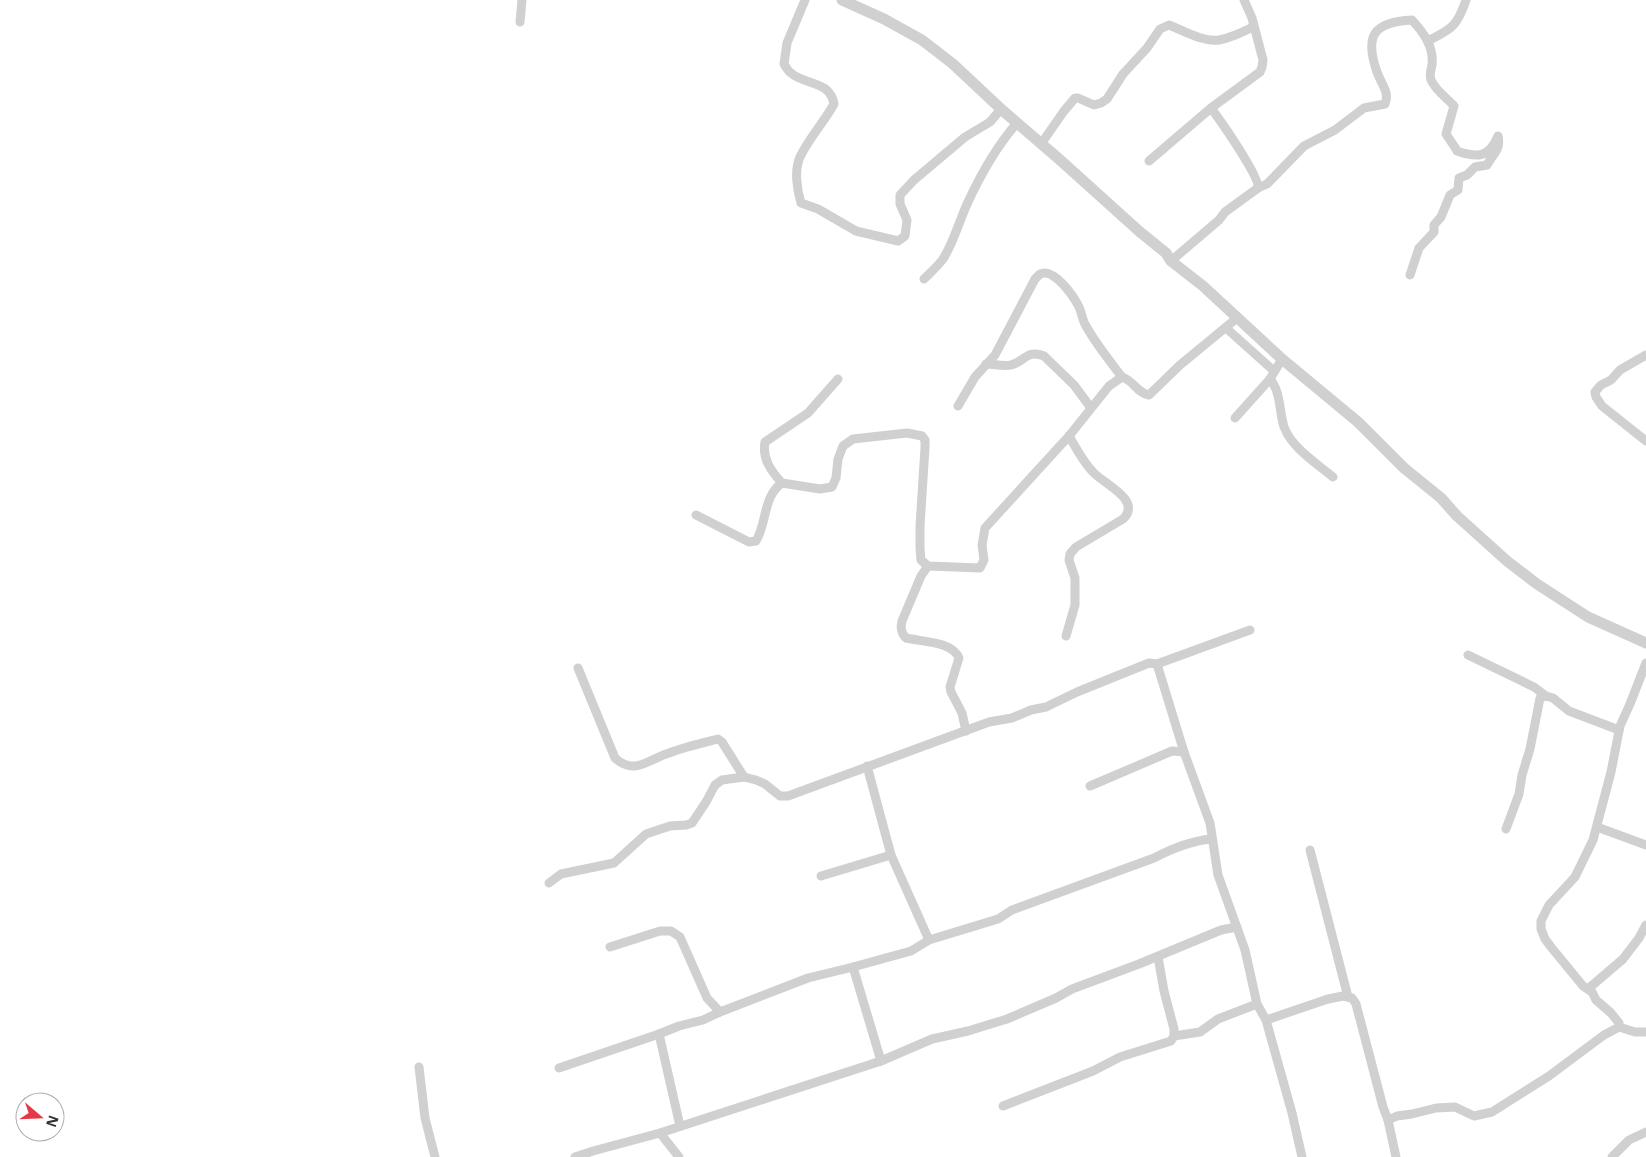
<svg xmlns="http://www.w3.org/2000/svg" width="1646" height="1157" font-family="'Open Sans',sans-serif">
  <rect width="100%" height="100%" fill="#fff"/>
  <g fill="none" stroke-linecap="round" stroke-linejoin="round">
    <g stroke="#d0d0d0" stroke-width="9">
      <path d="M805,0l-18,43 -3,21c2,3 4,7 7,9 13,12 39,7 43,31 -10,18 -25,34 -34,53 -6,13 -3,33 1,46l17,6 38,22 42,10 7,-5 2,-16 -7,-16v-9l14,-15 51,-43 25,-15 11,-13"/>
      <path d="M520,22l2,-22"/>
      <path d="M1428,41c23,-12 29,-14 38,-41"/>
      <path d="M1041,144l23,-33 11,-13h3l16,7 7,-2 6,-4 16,-25 24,-26 13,-19 9,-4c15,6 34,17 50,15 12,-2 24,-8 34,-13"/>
      <path d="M1149,161l62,-53 49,-36 2,-5 1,-7 -11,-42 -8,-18"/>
      <path d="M1258,188l9,-4 37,-38 31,-16 29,-22 21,-4c5,-12 -4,-20 -8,-32 -13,-37 -3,-50 35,-52 12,13 22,27 20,45 -1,6 -3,9 -1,15 5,11 16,18 23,26l-8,28 10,15 1,2c20,7 32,7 41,-15 3,15 -5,17 -11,29l-12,2 -8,8 -8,3 -1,12 -8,5 -9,22 -7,8v7l-15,16 -9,27"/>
      <path d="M1171,261l48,-41 6,-8 33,-24c2,-11 -38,-68 -47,-80"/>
      <path d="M924,279c6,-6 14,-13 19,-20 11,-17 16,-38 25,-57 13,-28 28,-55 49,-79"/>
      <path d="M1226,328l48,43"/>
      <path d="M1646,355l-26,15 -9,10 -10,5 -6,7 1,5 6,9 44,35"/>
      <path d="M986,364c8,0 18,3 25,1 13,-3 16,-16 33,-9l30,29 17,23"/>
      <path d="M838,379l-30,34 -43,29c-3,17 6,29 17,41l38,6 12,-2 4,-9 2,-19 5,-13 10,-7 54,-6 15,3 3,4v8l-5,78v22l1,12 7,6 52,2 4,-8 -2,-15 3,-17 84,-92 40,-50 13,-9c11,3 15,16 27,18l31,-30 57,-47"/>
      <path d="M1270,379c11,13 9,32 14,48 8,21 32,36 49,50"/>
      <path d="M958,406l17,-29 20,-22 40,-76c0,0 5,-5 5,-5 14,-7 34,23 39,33 3,6 3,13 7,19 10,18 23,34 36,51"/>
      <path d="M1235,418l35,-39 12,-20"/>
      <path d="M696,515l53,27 7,-1c11,-18 7,-45 26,-58"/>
      <path d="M928,566l-7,10 -19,45c-2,7 -1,12 4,17 17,4 46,3 53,20l-9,29 1,5 11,21 4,18"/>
      <path d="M1066,636l9,-31v-27l-6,-18 1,-6 6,-7 47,-28c20,-19 -21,-36 -30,-47 -10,-10 -17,-24 -24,-36"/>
      <path d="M1468,655l66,32 12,9"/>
      <path d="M1157,664l27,88 26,71 8,52 27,75 12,54 9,16 26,93 10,44"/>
      <path d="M578,668l37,90c20,18 34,1 54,-5 15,-6 33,-10 49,-14l4,3 22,35"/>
      <path d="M867,766l24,89 38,85"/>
      <path d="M1090,786l82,-35 12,1"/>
      <path d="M1597,827l49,18"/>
      <path d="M1506,829l13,-35 3,-19 8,-26 10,-51 6,-2 7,2 16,13 50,19"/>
      <path d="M1310,850l38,147"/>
      <path d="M821,876l70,-21"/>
      <path d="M549,883l12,-9 53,-11 32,-29 24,-8 16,-1 6,-2 14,-21 9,-17 7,-5 22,-3 12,3 9,4 15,12h8l201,-74 23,-4 19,-8 15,-3 31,-15 72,-29 8,1 93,-34"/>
      <path d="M610,947l50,-16h11l9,6 27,61 13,14"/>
      <path d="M853,967l58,-16 18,-11 69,-21 14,-9 142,-52c19,-10 36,-17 57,-19"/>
      <path d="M1588,989l35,-30 16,-21 7,-13"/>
      <path d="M1266,1020l62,-21 15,-3 9,2 4,6 27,103 5,13 8,37"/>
      <path d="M1619,1027l16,5h11"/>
      <path d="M659,1034l21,92"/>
      <path d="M1174,1036l26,-4 18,-13 39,-15"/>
      <path d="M419,1067l6,51 10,39"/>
      <path d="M559,1068l100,-34 20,-8 24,-6 17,-8 88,-34 45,-11 28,94"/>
      <path d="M1003,1106l90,-35 27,-14 51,-16 3,-5v-7l-10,-38 -6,-34"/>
      <path d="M1388,1120l9,-4 15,-2 24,-6 19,-1 19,9 18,-4 57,-36 55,-41 15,-8v-4l-8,-10 -15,-13 -4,-8 -9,-6 -32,-39 -6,-8 -4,-10v-8l8,-16 26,-28 18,-37 18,-68 9,-46 10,-22 16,-41"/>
      <path d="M660,1133l19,24"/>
      <path d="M575,1157l18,-6 67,-18 221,-72 51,-22 36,-8 39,-12 49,-21 16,-9 67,-25 82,-34 16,-3"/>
      <path d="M1612,1157l17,-17 17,-8"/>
    </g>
    <path stroke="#d0d0d0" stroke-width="11" d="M842,0l42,19 38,21 31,24 48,45 58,50 81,73 26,21 5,8 32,25 79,73 76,63 46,46 37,30 16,18 50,45 30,23 51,33 58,26"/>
  </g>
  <g transform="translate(40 1117) rotate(109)"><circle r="24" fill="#ffffff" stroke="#adadad"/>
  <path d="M0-4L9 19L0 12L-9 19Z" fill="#e63946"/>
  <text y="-8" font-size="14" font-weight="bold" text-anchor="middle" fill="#333333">N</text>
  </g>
</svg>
